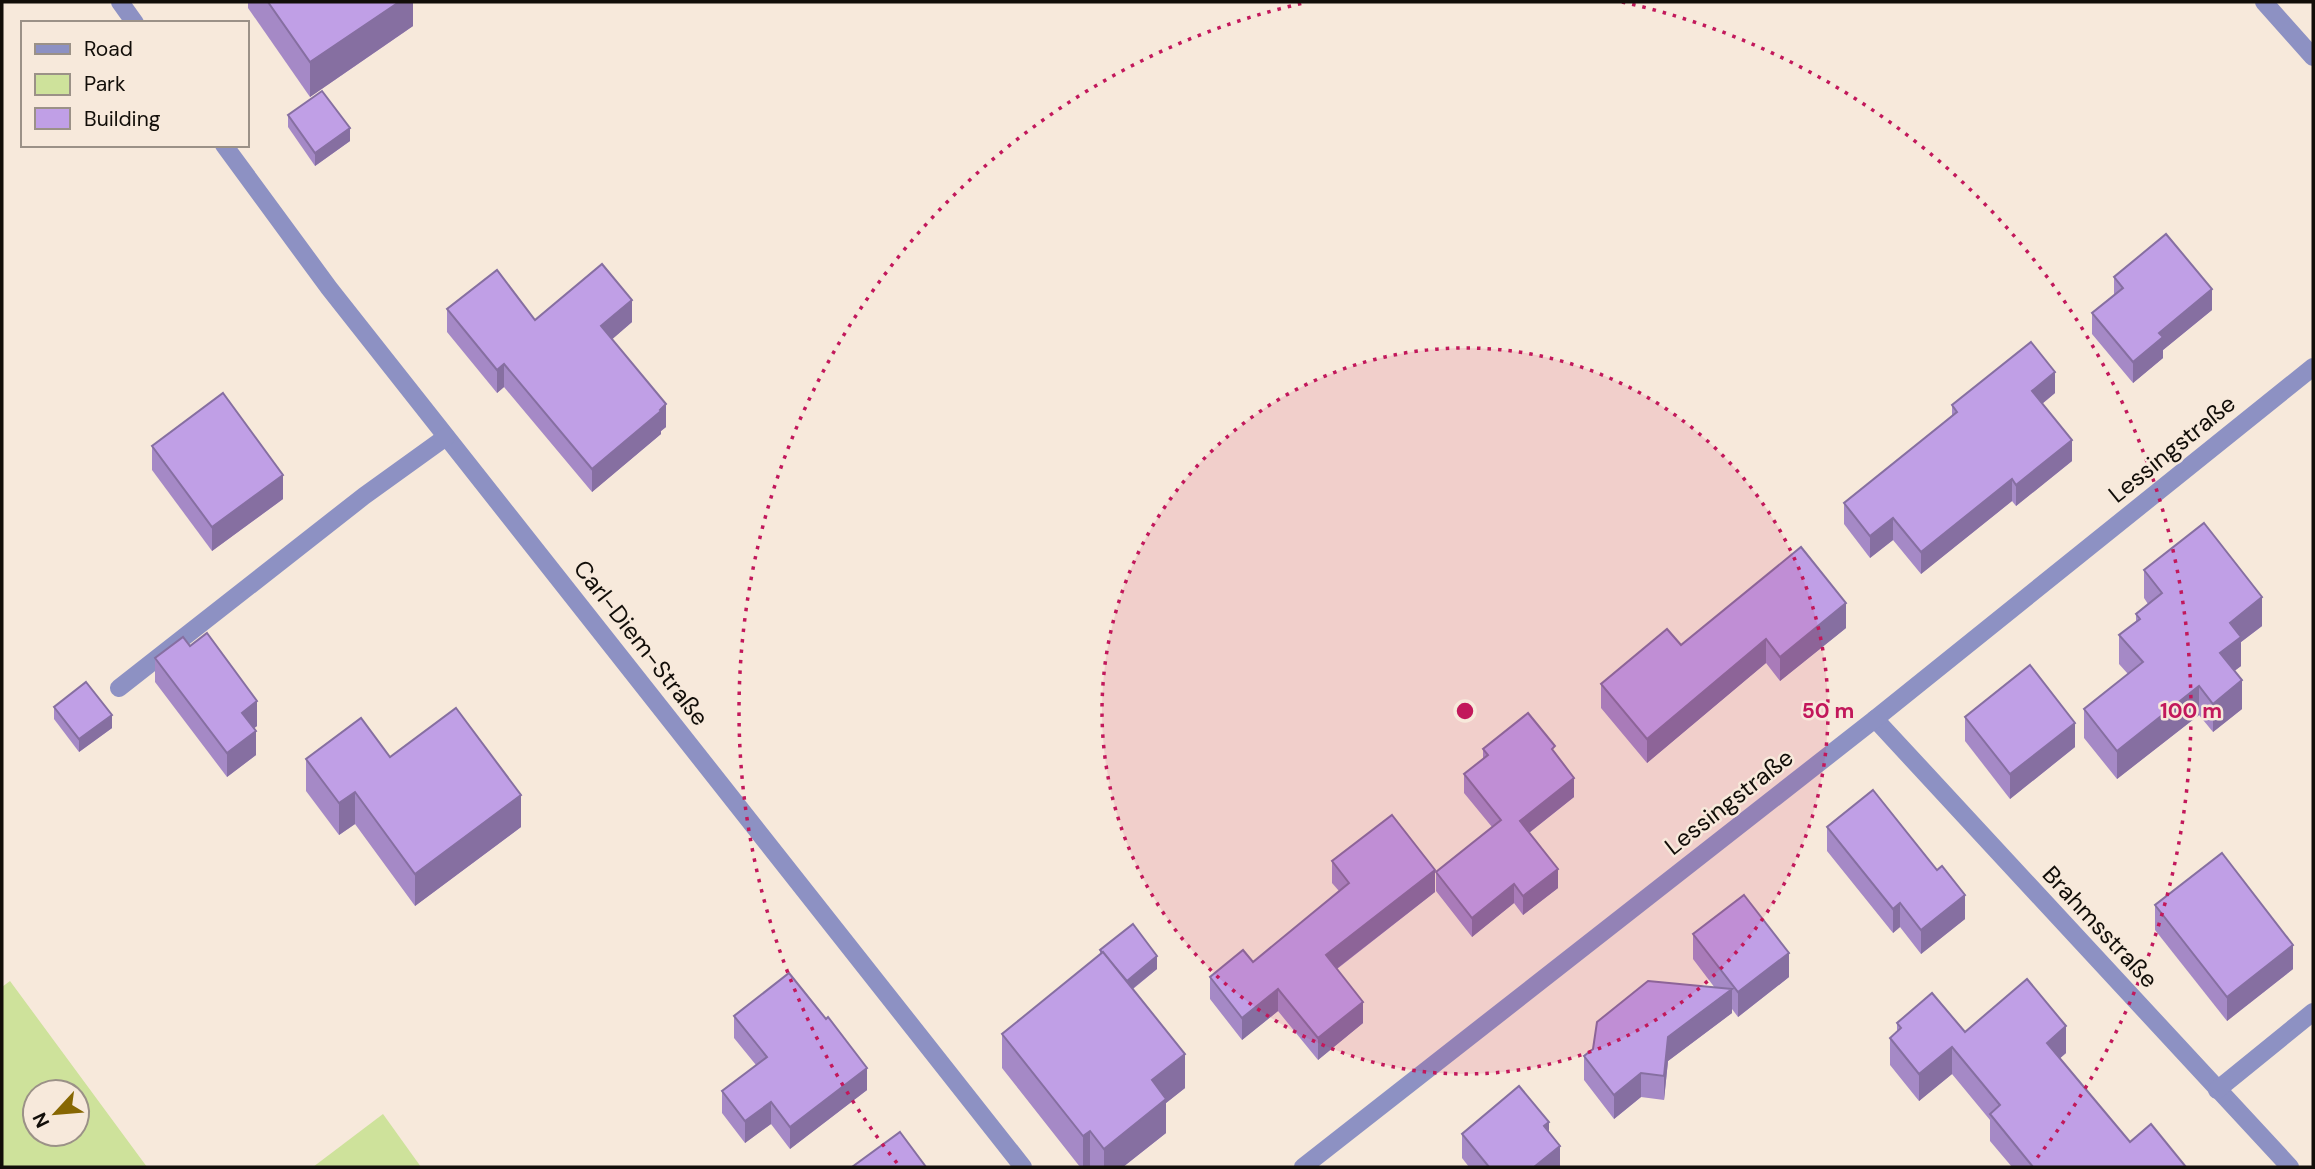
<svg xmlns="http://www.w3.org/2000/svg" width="2315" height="1169" font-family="'DM Sans',sans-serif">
  <rect width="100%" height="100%" fill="#f7e9db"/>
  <g fill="#cee29b" fill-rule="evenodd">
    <path d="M10,981l137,186h-145v-180zM35,1092h42v42h-42z"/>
    <path d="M383,1114l38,53h-108z"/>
  </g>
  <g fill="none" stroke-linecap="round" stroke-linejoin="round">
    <g stroke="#8d91c3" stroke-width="18">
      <path d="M120,2l15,21"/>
      <path d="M2264,2l49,55"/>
      <path d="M224,145l105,143 694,879"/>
      <path d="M119,688l245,-192 82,-59"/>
      <path d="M1875,719l415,448"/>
      <path d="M2217,1090l96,-78"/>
      <path d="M1303,1167l572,-448 438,-352"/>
    </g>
  </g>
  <g fill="#a589c6">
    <path d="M248,2h165v24l-103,71 -62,-89z"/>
    <path d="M288,115l62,26 -35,25 -27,-39z"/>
    <path d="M2114,277l98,33 -49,40v8l-30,25 -41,-49v-21l22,-18z"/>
    <path d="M447,309l88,11 97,2 -20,17 54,88 -5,4v3l-69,58 -88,-105 -7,6 -50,-61z"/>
    <path d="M2055,393l-13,11 30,57 -56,45 -4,-5 -91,73 -28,-34 -23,18 -26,-34v-21l108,-87v-11z"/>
    <path d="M152,446l131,53 -71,52 -60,-81z"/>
    <path d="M2144,570l118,56 -21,16v24l-7,5 8,38 -29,23 -14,-17 -82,64 -33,-41v-29l44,-35 -9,-10v-29l17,-13v-8l12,-10 -4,-6z"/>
    <path d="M1846,628l-66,53 -14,-18 -119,100 -46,-55v-24l80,-39z"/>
    <path d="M155,658l102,68 -3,2 2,27 -29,22 -72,-95z"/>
    <path d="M54,707l58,21 -33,24 -25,-33z"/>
    <path d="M1965,717l110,30 -65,52 -45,-58z"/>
    <path d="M1483,749l72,3 19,45 -45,36 29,55 -35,27 -9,-12 -42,34 -36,-46v-19l56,-45 -28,-34v-19l19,-15z"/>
    <path d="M390,757l131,70 -106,79 -60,-82 -16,11 -33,-44v-32z"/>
    <path d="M1827,827l138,92 -44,35 -21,-27 -7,6 -66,-82z"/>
    <path d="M1332,861l103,31 -98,77 26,54 -45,37 -40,-49 -36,29 -32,-41v-22l43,-15 86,-71 -7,-8z"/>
    <path d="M2155,905l138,64 -66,52 -72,-91z"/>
    <path d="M1693,934l96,43 -51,40 -6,-8v4l-64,48 -4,39 -23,-3 -27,22 -30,-39v-24l9,-7 122,-61 -22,-29z"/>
    <path d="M1100,950l57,19 -24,20 52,99 -19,15v30l-43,34h-32l-1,-1 -3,1h-7l-78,-99v-34l98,-79z"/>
    <path d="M734,1016l133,74 -77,59 -19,-25 -26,19 -23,-30v-22l34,-26 -22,-27z"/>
    <path d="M1897,1023l68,9 101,21 -6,5 70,84 56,25h-174l-22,-26v-21l-38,-46 -33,27 -29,-36v-27l7,-6z"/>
    <path d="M1549,1132l11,35h-91l-7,-9v-24z"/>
  </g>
  <g fill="#866fa1">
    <path d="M399,2h14v24l-103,71v-35z"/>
    <path d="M350,128v13l-35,25v-13z"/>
    <path d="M2212,289v21l-49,40v8l-30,25v-21l26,-29z"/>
    <path d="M632,300v22l-31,27v-23z"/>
    <path d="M504,364v23l-7,6v-23z"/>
    <path d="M2055,372v21l-23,19v-21z"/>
    <path d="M666,404v23l-5,4v3l-69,58v-23z"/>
    <path d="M2072,440v21l-56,45v-21z"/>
    <path d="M283,475v24l-71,52v-24z"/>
    <path d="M2012,479v22l-91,73v-22z"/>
    <path d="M1893,518v22l-23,18v-22z"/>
    <path d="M2262,597v29l-21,16v24l-21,16v-29l10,-30z"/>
    <path d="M1846,603v25l-66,53v-24z"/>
    <path d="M1766,639v24l-119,100v-24z"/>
    <path d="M2242,680v29l-29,23v-28z"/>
    <path d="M2199,686v29l-82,64v-28z"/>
    <path d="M257,701v25l-15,11v-24z"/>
    <path d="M112,715v13l-33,24v-13z"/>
    <path d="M2075,723v24l-65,52v-25z"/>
    <path d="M256,731v24l-29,22v-24z"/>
    <path d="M1574,778v19l-54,43v-19z"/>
    <path d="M355,792v32l-16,11v-32z"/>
    <path d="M521,795v32l-106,79v-32z"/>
    <path d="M1558,869v19l-35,27v-19z"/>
    <path d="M1435,870v22l-109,85v-22z"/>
    <path d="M1514,884v19l-42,34v-19z"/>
    <path d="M1965,895v24l-44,35v-24z"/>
    <path d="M1900,903v24l-7,6v-24z"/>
    <path d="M2293,945v24l-66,52v-24z"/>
    <path d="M1789,953v24l-51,40v-25z"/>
    <path d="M1157,956v13l-31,25v-12z"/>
    <path d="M1278,989v22l-36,29v-22z"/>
    <path d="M1732,989v24l-64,48 -4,39v-24l4,-39z"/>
    <path d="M1363,1002v21l-45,37v-22z"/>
    <path d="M2066,1026v27l-19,17v-27z"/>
    <path d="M1952,1047v27l-33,27v-27z"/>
    <path d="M1185,1054v34l-19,15v30l-43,34h-19v-18l48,-69z"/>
    <path d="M867,1068v22l-77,59v-22z"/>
    <path d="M1641,1073v24l-27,22v-24z"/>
    <path d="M771,1102v22l-26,19v-22z"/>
    <path d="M1549,1122v24l-5,-20z"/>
    <path d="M1090,1131v35l-3,1h-4v-31z"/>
    <path d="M1560,1146v21h-26z"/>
  </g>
  <g fill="#c09fe6" stroke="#866fa1" stroke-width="2">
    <path d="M268,2h131l-89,60z"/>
    <path d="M322,91l28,37 -35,25 -27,-38z"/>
    <path d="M2166,234l46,55 -53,44 4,4 -30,25 -41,-49 31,-25 -9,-11z"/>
    <path d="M602,264l30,36 -31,26 65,78 -6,6 1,1 -69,58 -88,-105 -7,6 -50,-61 50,-39 38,50z"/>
    <path d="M2031,342l24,30 -23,19 40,49 -56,45 -4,-6 -91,73 -28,-34 -23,18 -26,-33 113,-91 -5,-7z"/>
    <path d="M223,393l60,82 -71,52 -60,-81z"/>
    <path d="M2204,523l58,74 -32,26 11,14 -21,16 22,27 -29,24 -14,-18 -82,65 -33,-42 59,-47 -24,-27 21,-16 -4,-5 26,-21 -18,-23z"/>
    <path d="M1801,547l45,56 -66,54 -14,-18 -119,100 -46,-55 66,-55 14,16z"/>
    <path d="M207,633l50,68 -15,12 14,18 -29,22 -72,-95 28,-21 7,9z"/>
    <path d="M2030,665l45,58 -65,51 -45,-57z"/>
    <path d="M86,682l26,33 -33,24 -25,-32z"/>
    <path d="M456,708l65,87 -106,79 -60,-82 -16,11 -33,-44 55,-41 29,39z"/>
    <path d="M1528,713l27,33 -3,3 22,29 -54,43 38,48 -35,27 -9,-12 -42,34 -36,-46 65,-52 -37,-46 24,-19 -5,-6z"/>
    <path d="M1873,790l64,80 5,-4 23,29 -44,35 -21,-27 -7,6 -66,-82z"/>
    <path d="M1392,815l43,55 -109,85 37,47 -45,36 -40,-49 -36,29 -32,-41 33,-27 10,12 96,-79 -17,-22z"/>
    <path d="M2222,853l71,92 -66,52 -72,-92z"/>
    <path d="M1744,895l45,58 -51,39 -45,-58z"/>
    <path d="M1133,924l24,32 -30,25 -27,-31z"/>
    <path d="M1103,952l82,102 -33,26 14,19 -62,50 -14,-18 -7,5 -81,-102z"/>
    <path d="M789,973l37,46 2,-2 39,51 -77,59 -19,-25 -26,19 -23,-30 45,-34 -33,-41z"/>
    <path d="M2027,979l39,47 -19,17 83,99 21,-18 35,43h-153l-43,-53 10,-9 -48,-58 -33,27 -29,-36 11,-10 -4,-5 35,-30 33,39z"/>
    <path d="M1648,981l84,8 -64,48 -4,39 -23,-3 -27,22 -30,-39 9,-7 4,-27z"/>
    <path d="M1519,1086l30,36 -5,4 16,20 -26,21h-45l-27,-33z"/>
    <path d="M900,1132l26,35h-74z"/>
  </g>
  <circle cx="1465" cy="711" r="363" fill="#c2185b" fill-opacity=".12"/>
  <g fill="none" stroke="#c2185b" stroke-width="3.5" stroke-dasharray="3.5 7">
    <circle cx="1465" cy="711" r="363"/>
    <path d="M897 1163A726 726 0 0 1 1308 2M1622 2A726 726 0 0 1 2033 1163"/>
  </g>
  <g text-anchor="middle" stroke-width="5" stroke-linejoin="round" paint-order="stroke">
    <g font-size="24" fill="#120e09" stroke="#f7e9db">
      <text transform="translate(2172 449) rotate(-39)" y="8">Lessingstraße</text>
      <text transform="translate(641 643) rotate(52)" y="8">Carl-Diem-Straße</text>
      <text transform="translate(1729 802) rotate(-38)" y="8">Lessingstraße</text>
      <text transform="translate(2100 927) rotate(47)" y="8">Brahmsstraße</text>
    </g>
  </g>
  <circle cx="1465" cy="711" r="10" fill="#c2185b" stroke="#f7e9db" stroke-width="3.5"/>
  <g font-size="21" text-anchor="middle" font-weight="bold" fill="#c2185b" stroke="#f7e9db" stroke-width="5" stroke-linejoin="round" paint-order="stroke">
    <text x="1828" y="718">50 m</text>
    <text x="2191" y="718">100 m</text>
  </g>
  <rect width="2315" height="1169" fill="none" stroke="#120e09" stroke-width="7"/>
  <rect x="21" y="21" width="228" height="126" fill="#f7e9db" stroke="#9b9187" stroke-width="2"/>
  <rect x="35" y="44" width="35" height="10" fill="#8d91c3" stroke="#9b9187" stroke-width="2"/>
  <text x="84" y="56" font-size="21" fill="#120e09">Road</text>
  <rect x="35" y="74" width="35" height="21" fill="#cee29b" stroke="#9b9187" stroke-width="2"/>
  <text x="84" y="91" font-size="21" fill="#120e09">Park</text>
  <rect x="35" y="108" width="35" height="21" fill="#c09fe6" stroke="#9b9187" stroke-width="2"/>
  <text x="84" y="126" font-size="21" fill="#120e09">Building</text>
  <g transform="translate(56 1113) rotate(244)"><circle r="33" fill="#f7e9db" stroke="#9b9187" stroke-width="2"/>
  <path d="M0-5L12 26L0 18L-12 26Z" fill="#876702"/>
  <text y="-10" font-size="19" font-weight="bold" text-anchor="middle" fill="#120e09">N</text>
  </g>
</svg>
